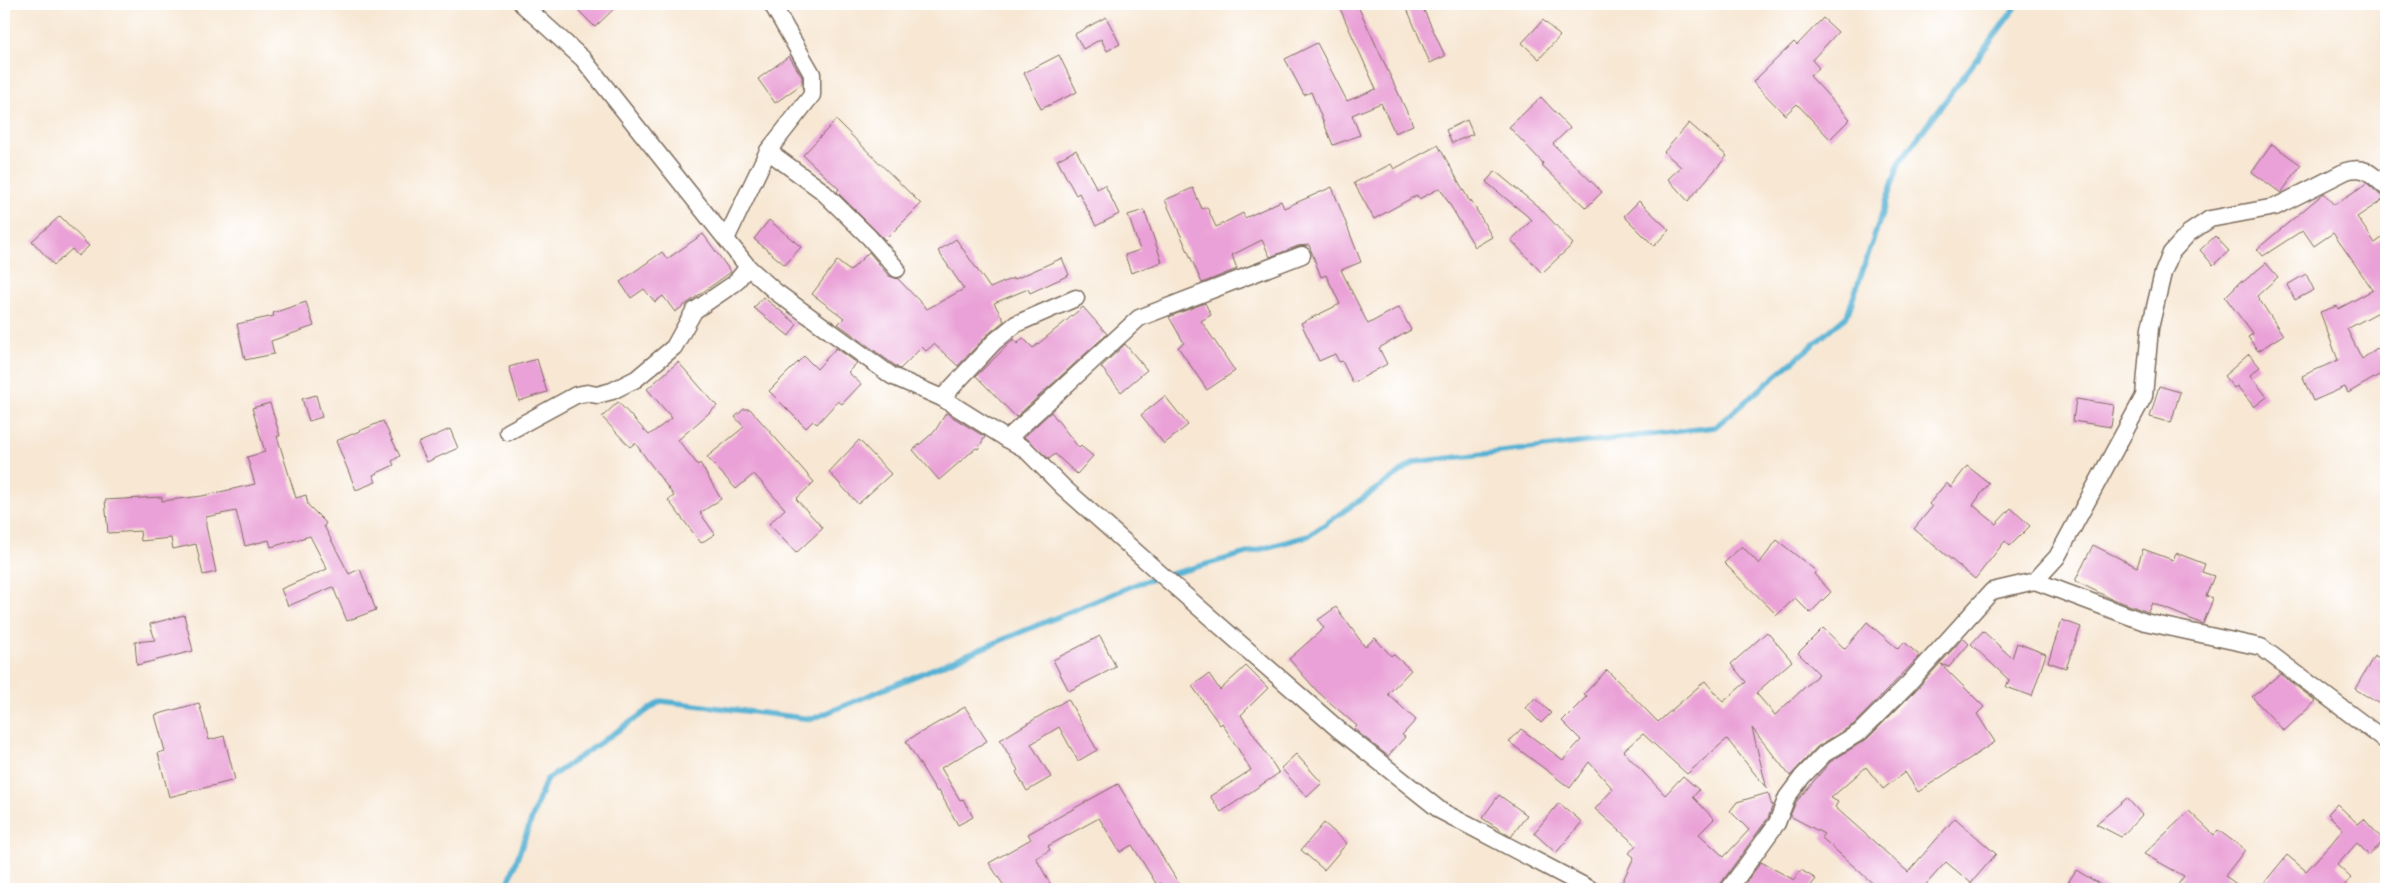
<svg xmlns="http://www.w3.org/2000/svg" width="2390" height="893" font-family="'Gochi Hand',sans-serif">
  <rect width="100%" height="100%" fill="#fff"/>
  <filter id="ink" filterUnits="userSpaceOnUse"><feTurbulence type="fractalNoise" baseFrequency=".02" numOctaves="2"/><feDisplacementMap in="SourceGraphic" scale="10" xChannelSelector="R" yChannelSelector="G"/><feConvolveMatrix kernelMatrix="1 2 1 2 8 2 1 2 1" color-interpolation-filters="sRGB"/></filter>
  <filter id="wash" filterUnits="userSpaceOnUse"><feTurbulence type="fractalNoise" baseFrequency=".0096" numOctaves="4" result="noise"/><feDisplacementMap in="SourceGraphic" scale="20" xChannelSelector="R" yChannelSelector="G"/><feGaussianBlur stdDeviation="1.12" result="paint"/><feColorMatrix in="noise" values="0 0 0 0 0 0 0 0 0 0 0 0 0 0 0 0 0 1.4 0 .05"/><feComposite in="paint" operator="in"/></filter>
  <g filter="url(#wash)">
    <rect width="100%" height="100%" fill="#f7e7d3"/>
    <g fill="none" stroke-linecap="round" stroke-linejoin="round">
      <path stroke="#55b1d3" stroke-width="5.5" d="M506,889l40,-109 115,-79 151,18 327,-136 169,-47 107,-74 300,-35 132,-111 53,-155 118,-157"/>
    </g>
    <g id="blocks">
      <g fill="#eaa1d7">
        <path d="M572,4h47l-24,23z"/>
        <path d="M1338,4h19l56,121 -18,8 -14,-30 -29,12 8,20 -27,10 -22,-53 -7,3 -19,-36 32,-16 30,58 29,-12z"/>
        <path d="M1405,4h16l24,52 -15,7z"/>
        <path d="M1106,17l14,27 -13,7 -6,-12 -18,10 -8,-15z"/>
        <path d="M1823,18l15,14 -26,28 7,8 -9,8 40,43 -20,20 -33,-35 -12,11 -32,-33 41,-40 3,3z"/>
        <path d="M1543,20l17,16 -21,23 -17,-16z"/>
        <path d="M1059,55l18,37 -36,17 -17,-36z"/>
        <path d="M789,56l13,21v7l-27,19 -17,-24z"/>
        <path d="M1541,97l29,31 -17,16 49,48 -16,16 -44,-43 1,-2 -34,-36z"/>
        <path d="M836,120l85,84 -36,36 -48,-48 2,-3 -36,-34z"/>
        <path d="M1467,120l6,14 -21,9 -6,-13z"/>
        <path d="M1689,123l38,33 -39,45 -20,-22 13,-12 -17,-15z"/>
        <path d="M2272,144l29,21 -20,28 -29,-21z"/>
        <path d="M1438,145l32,57 1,-2 21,37 -17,10 -35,-59 -21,11 -2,-4 -43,24 -20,-36 37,-19 3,5z"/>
        <path d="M1076,150l21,39 8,-4 14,29 -23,12 -17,-33 -3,2 -19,-35z"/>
        <path d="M1495,171l47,39 31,34 -31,29 -31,-33 21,-20 -46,-38z"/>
        <path d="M2367,183l17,16 -27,18 18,26 11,-8v73l-39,21 15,30 15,-11 9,13v10l-38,22 -3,-6 -32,14 -11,-25 36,-16 -18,-48 17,-6 1,3 35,-19 -40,-57 -19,13 -11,-16 -40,26 -6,-7 67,-56 10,12z"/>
        <path d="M1332,187l29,75 -20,8 27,54 31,-17 12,23 -32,18 8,16 -34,19 -11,-22 -3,1 -4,-8 -16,7 -18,-38 39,-19 -14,-29 -5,2 -12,-32 -11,1 -28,11 -8,-17 -30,15 5,14 -35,14 -37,-83 28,-12 9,21 5,-2 9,20 27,-14 2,5 36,-17 3,7z"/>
        <path d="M1639,201l30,29 -15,16 -30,-30z"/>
        <path d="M1144,210l18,52 -31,11 -6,-18 15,-5 -12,-35z"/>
        <path d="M60,216l29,30 -11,10 -6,-7 -18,16 -22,-24z"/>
        <path d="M769,220l32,27 -16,18 -31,-26z"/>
        <path d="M703,234l28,38 -56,40 -12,-16 -8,6 -11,-13 -13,9 -11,-16 42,-30 5,7z"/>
        <path d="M2215,236l14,15 -16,14 -13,-15z"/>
        <path d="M956,239l34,49 23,-10v2l49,-22 7,17 -39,18 -2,-4 -34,14 10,18 -17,14 -29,31 -24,-22 -8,7 -4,-4 -22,22 -3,-2 -59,-43 6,-6 -32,-24 25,-33 13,10 19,-19 20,24 9,3 29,30 37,-20 -26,-38z"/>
        <path d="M2266,263l12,14 -21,19 26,39 -25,16 -10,-14 5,-3 -28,-37 16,-16 2,1z"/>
        <path d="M2306,274l8,16 -19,10 -8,-15z"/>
        <path d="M763,297l34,27 -8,12 -35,-28z"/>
        <path d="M306,302l8,24 -43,15 3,13 -29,6 -8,-36 37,-8 -1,-3z"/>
        <path d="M1205,303l6,12 -10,6 34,50 -28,19 -29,-43 6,-4 -15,-26z"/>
        <path d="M1083,307l24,27 -91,83 -40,-41 38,-37 3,5 6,-6 10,10z"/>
        <path d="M1125,344l22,26 -26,22 -20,-25z"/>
        <path d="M836,348l21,15 -9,9 13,12 -19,20 -4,-3 -21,23 -4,-3 -7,7 -37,-37 35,-35 13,13z"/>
        <path d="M2249,354l11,13 -10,8 17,22 -13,10 -17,-21 -3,2 -10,-12z"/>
        <path d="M537,359l10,33 -28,9 -10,-34z"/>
        <path d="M678,362l39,44 -39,34 20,25 2,-2 21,36 -21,14 15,21 -14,9 -33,-43 6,-4 -39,-53 -5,4 -28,-30 16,-15 31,33 23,-17 -25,-29z"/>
        <path d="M2159,386l21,6 -9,31 -21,-6z"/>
        <path d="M316,395l6,22 -13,4 -7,-22z"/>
        <path d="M1165,396l23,29 -24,19 -23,-29z"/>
        <path d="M2076,399l38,6 -3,22 -38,-6z"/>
        <path d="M270,403l10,33h-3l19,62 10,-3 2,10 18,18 -2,3 25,48 11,-5 16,41 -29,11 -14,-34 -45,19 -7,-17 46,-20 -17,-33 -39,11 -2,-7 -24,6 -9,-35 -30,6v9l10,46 -13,3 -7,-31 -23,5 -2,-11 -30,3 -1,-10 -32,2 -3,-33 57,-3v4l40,-5 53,-12 -8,-27 18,-5 -13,-44z"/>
        <path d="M744,409h6l64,73 -18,17 27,29 -27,25 -27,-29 16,-15 -31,-35 -18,15 -29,-32 37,-30 -9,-10z"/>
        <path d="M1051,412l28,36 2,-2 12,10 -16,18 -22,-20 -6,5 -25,-22z"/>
        <path d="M946,413l39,24 -7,12 -2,-1 -37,32 -26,-30 22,-19z"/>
        <path d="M383,421l17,35 -8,5 2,4 -21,10 3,7 -20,8 -20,-49z"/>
        <path d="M450,429l8,19 -31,14 -9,-19z"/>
        <path d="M859,440l32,34 -33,30 -29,-32z"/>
        <path d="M1967,466l22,17 -16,22 23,19 15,-16 19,18 -20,20 -5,-5 -30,38 -61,-50 18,-22 -3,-3 17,-21 5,4z"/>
        <path d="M1777,540l39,31 -2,3 17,18 -21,21 -15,-15 -18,17 -53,-52 18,-17 17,18z"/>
        <path d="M2093,545l44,22 6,-18 30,11 3,-7 29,11 -3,8 12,4 -8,20 7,3 -10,25 -51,-21 -4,9 -38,-14 -35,-17z"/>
        <path d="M1336,607l29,40 10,-9 16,18 2,-2 18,16 -23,24 28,26 -14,15 3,2 -17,19 -34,-27 3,-3 -39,-34 -29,-33 35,-31 -6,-8z"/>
        <path d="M184,615l9,36 -56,14 -2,-23 20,-2 -5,-16z"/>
        <path d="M2062,620l19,7 -15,41 -18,-6z"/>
        <path d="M1867,622l31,27 6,-7 16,14 -66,68 -37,23 -27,29 -38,-48 15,61 -40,-50 -40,35 -44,-40 -20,17 42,44 18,-19 16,14 -6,7 21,22 -15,15 25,23 25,-27 -19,-19 7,-9 31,-9 4,13 1,-2 -5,14 -47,65 -2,6h-100l15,-32 -5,-4 7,-8 -41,-36 18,-20 -24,-27 -19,26 -61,-46 12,-13 42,31 18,-20 -19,-19 25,-25 -3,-2 23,-24 51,52 47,-41 18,21 23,-20 -15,-18 36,-32 25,29 -36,32 19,22 44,-41 -21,-21 25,-25 22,21z"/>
        <path d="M1983,631l29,27 5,-15 29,11 -14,42 -26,-9 3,-7 -38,-36z"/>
        <path d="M1100,636l16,31 -47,24 -16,-31z"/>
        <path d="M1963,638l6,6 -20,23 -8,-3 43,43 -7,7 18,28 -77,50 -13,-20 -22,17 -17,-22 -35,31 7,4 -3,5 73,65 47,-54 41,36 -25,29 -25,-21 -24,27h-43l-58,-52 3,-3 -34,-18 6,-14 34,-40 37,-23 48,-48z"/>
        <path d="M2374,656l12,7v45l-31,-19z"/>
        <path d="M1246,666l22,22 -27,27 38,58 -58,39 -11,-16 41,-26 -29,-47 -2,2 -28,-39 17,-12 11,16z"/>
        <path d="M2280,674l36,27 -32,30 -32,-34z"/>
        <path d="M1535,698l16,15 -10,10 -15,-15z"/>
        <path d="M1068,699l29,51 -19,11 -19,-34 -28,17 20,33 -24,14 -11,-19 2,-2 -18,-30z"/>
        <path d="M199,703l10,37 15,-4 11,44 -66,17 -11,-44 7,-2 -10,-36z"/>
        <path d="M965,707l22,34 -46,27 19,32 3,-1 10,18 -15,8 -19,-34 -2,1 -31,-51z"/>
        <path d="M1296,754l26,29 -15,14 -26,-29z"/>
        <path d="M1118,784l64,105h-17l-4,-6 -4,2 -25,-40 -12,7 -21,-34 -51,28 2,4 -14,8 17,31h-47l-17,-26 42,-24 -3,-5z"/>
        <path d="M1499,795l28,20 -16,22 -29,-19z"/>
        <path d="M2127,798l15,17 -21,22 -25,-13z"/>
        <path d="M1559,803l23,19 -26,31 -22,-20z"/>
        <path d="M2337,804l21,20 6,-5 20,22 -15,14 -12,-12 -20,22 14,13 -10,11h-82l28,-34 19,16 24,-26 13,-16 -15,-15z"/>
        <path d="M2189,811l25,24 4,-5 27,20 -20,26 19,13h-69l9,-13 -40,-22z"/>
        <path d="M1324,823l23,20 -23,27 -23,-20z"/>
        <path d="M1761,862l33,18 7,-10 15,9 -7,9 3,1h-71z"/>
        <path d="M2076,870l32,19h-44z"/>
      </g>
    </g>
  </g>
  <g filter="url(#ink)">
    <use href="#blocks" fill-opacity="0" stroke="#7d6c5d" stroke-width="1"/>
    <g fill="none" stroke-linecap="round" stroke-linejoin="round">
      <g stroke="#7d6c5d" stroke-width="19">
        <g id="street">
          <path d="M768,151l53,39 48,47 28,32"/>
          <path d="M726,239l42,-88 44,-56v-21l-40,-70"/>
          <path d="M748,267l28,25 116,84 50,22 65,41 18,10 39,39 99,88 175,153 103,82 149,78"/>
          <path d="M942,398l52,-56 22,-18 60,-26"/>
          <path d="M508,432l68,-37 11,-2 10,2 15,-4 24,-12 38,-32 20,-36 41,-28 13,-16 -165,-208 -61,-55"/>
          <path d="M1007,439l132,-121 163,-63"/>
          <path d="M2035,581l110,41 116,25 125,94"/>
          <path d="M1729,889l48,-66 10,-26 15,-20 22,-23 36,-22 48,-48 84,-93 43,-10 22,-24 87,-161 6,-68 13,-55 8,-20 18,-20 21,-14 65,-12 71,-36c20,-6 26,4 40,16"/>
        </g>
      </g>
      <use href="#street" stroke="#fff" stroke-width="16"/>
    </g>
  </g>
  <rect width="2390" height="893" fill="none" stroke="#fff" stroke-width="20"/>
</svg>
